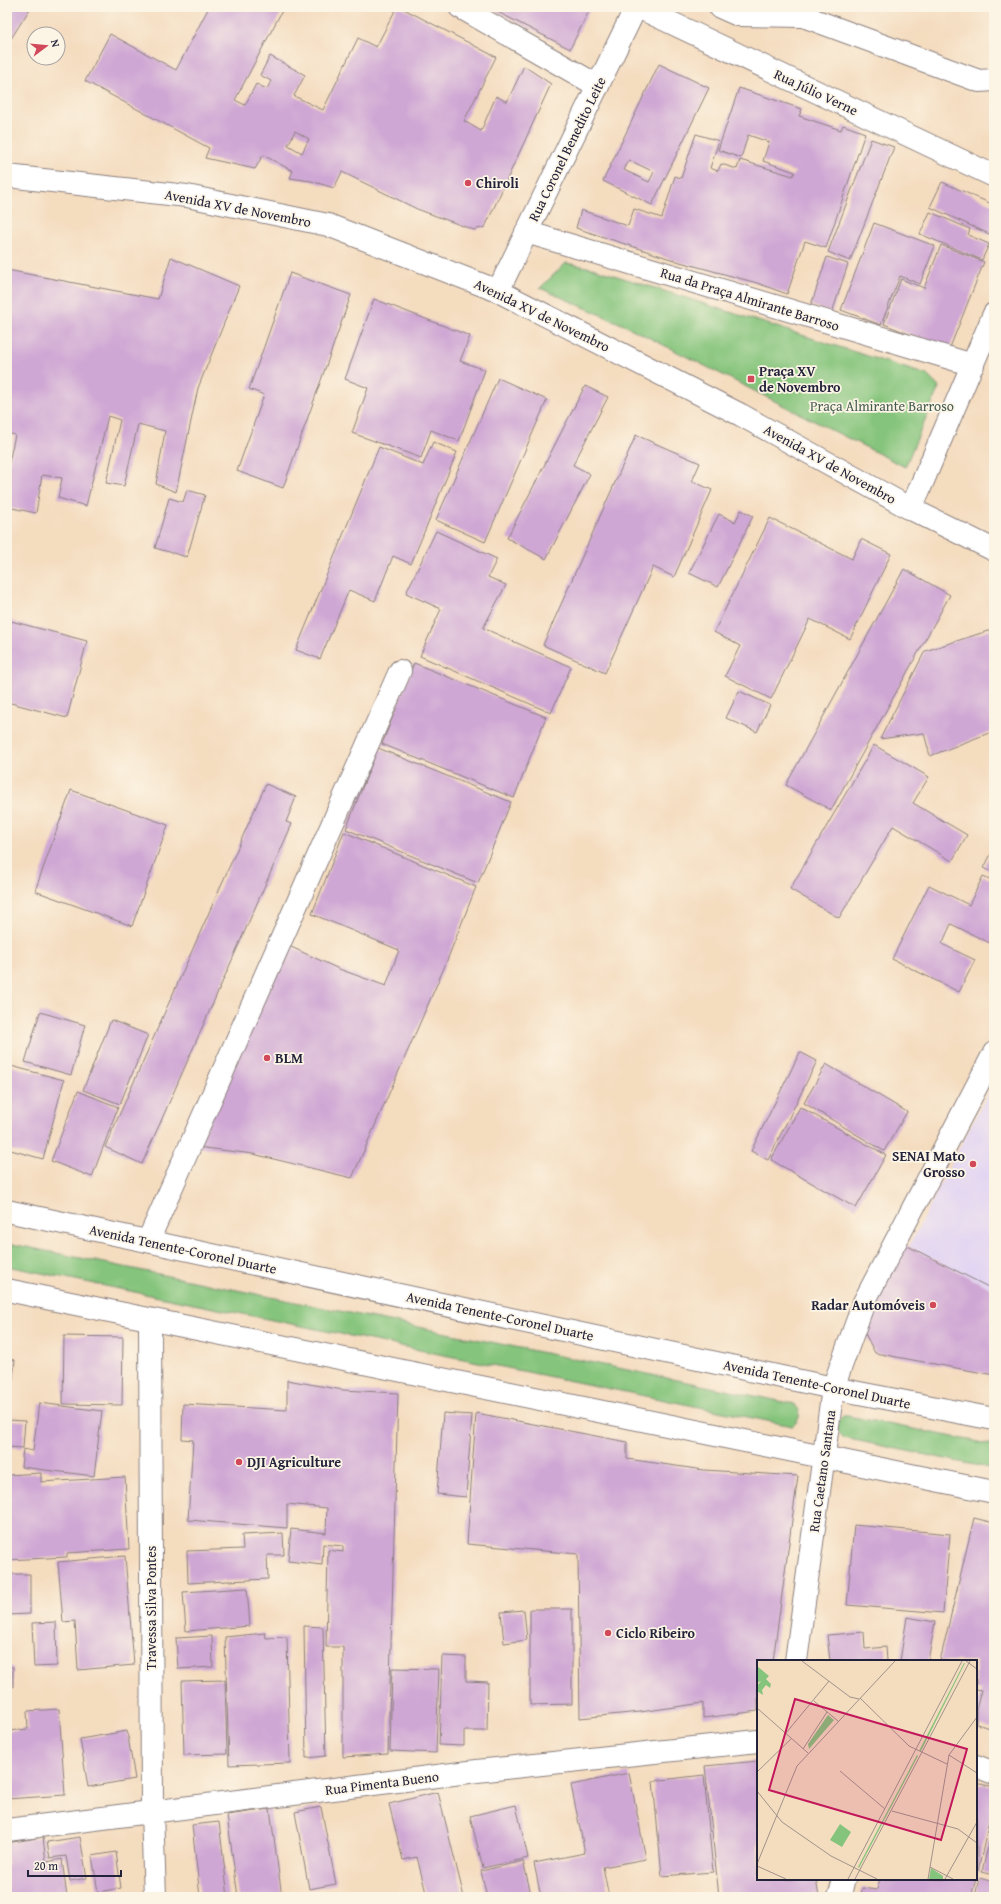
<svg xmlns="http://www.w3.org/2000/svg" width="1001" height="1904" font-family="'Gentium Book Plus',serif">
  <rect width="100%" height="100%" fill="#fcf5e5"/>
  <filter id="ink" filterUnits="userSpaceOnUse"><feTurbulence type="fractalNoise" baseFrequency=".025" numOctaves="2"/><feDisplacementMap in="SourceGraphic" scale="8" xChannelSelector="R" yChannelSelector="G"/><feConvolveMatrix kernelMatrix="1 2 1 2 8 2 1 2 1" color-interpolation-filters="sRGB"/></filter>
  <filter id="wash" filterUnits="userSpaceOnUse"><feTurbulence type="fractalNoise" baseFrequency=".012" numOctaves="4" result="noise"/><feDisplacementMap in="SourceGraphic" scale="16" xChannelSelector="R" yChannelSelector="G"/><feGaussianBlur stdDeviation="0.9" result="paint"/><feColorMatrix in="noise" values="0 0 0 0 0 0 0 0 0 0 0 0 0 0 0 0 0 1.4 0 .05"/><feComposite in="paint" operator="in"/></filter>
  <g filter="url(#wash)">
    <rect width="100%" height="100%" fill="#f4dcbf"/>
    <path fill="#e2d4f3" d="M994,1081v209l-85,-44z"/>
    <g fill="#85c47c" stroke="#54735c">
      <path d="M566,263l26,5 335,107 12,12 -34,80 -281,-142 -84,-37z"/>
      <path d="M7,1243l787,161c8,7 7,16 -2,22l-785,-160z"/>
      <path d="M843,1416h5l146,29v24l-150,-31 -7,-7 2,-11z"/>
    </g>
    <g id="blocks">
      <g fill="#cfa7d4" fill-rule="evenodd">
        <path d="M7,7h24l-24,38z"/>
        <path d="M209,7h75l-49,93 10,5 11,-21 11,5 4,-8 -11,-6 10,-19 35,19 -11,21 29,14 35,-72 18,9 21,-40h3l96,50 -32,64 17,10 15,-35 11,6 17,-36 27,18 -66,143 -11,3 -57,-21 -75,-37 -8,16 -23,-7 -21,-3 3,-7 -30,-16 -8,14 -50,-11 4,-10 -124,-67 25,-47 66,36zM295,131l14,8 -7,14 -14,-8z"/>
        <path d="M488,7h103l-21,42z"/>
        <path d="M659,64l50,24 -57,117 -49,-24zM629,160l25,12 -5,10 -25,-12z"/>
        <path d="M739,88l63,21 -3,7 42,14 2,-5 22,8 -39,115 -21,-7 -18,53 -30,-11 -77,-21 -104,-34 5,-18 47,16 6,-17 28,9 13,-42 6,2 15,-44 23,7 -9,27 8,3 3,-7 16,5 3,-9 53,16 2,-4 -32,-11 6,-19 -21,-7 -7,23 -23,-8z"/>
        <path d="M871,139l23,8 -44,114 -22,-9z"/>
        <path d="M942,182l52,23v19l-5,10 -59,-27z"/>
        <path d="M930,212l40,17 -2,6 21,9 -7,16 -62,-26z"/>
        <path d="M874,223l61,23 -15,38 -20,-8 -19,49 -40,-15z"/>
        <path d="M941,245l43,17 -35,88 -65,-26 17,-45 23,9z"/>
        <path d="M171,257l68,29 -41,102 -22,104 -20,-8 9,-53 -27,-7 -14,62 -18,-3 14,-63 -12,-4 -22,90 -28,-8 4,-20 -20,-3 -6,38 -29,-6v-36l8,-36 -8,-2v-163l151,29z"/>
        <path d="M827,257l21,7 -16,49 -21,-8z"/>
        <path d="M290,273l61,22 -68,193 -46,-17 27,-76 -15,-6z"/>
        <path d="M374,299l96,37 -10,25 25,9 -26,71 -28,-11 -10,28 -69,-25 16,-45 -23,-9z"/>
        <path d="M498,378l49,22 -62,142 -49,-22z"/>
        <path d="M585,386l23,11 -35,68 17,9 -44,85 -39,-21z"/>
        <path d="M636,435l64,28 -8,18 20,9 -38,87 -21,-10 -48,106 -62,-28z"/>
        <path d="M433,442l24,10 -46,112 -18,-8 -18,45 -26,-11 -29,69 -24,-9 83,-203 44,18z"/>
        <path d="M187,490l18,5 -18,62 -32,-9 14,-50 14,4z"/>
        <path d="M741,510l12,6 -35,71 -29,-14 30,-59 16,8z"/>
        <path d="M770,518l82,41 9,-20 30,15 -41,85 -40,-20 -39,80 -46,-23 15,-30 -26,-14z"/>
        <path d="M436,531l61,28 -9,18 18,8 -23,43 88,39 -20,46 -131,-57 21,-47 -35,-16z"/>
        <path d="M904,569l46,26 -119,215 -45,-25z"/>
        <path d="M7,620l80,21 -20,77 -60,-16z"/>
        <path d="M994,629v102l-64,25 -6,-23 -44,6 45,-88z"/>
        <path d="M414,663l132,54 -32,81 -132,-54z"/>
        <path d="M739,691l31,14 -13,27 -31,-14z"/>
        <path d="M874,745l55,32 -16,26 54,32 -15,26 -59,-35 -54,92 -49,-29z"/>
        <path d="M378,748l133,54 -33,81 -132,-54z"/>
        <path d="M266,784l30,13 -10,25 6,2 -150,340 -37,-17z"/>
        <path d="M71,790l97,35 -36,101 -97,-35z"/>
        <path d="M344,832l132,55 -32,81 -92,210 -99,-24 -56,-7 92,-201 50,23 47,17 13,-36 -87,-36z"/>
        <path d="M994,848v25l-10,-5z"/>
        <path d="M983,876l11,5v64l-43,-21 -9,20 33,16 -16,32 -67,-33 37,-74 40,20z"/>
        <path d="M40,1012l45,13 -14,50 -46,-13z"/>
        <path d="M111,1020l37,15 -28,69 -37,-14z"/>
        <path d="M800,1052l17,9 -49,99 -17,-9z"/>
        <path d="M826,1064l81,48 -23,39 -80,-48z"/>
        <path d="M7,1065l57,15 -21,79 -36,-10z"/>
        <path d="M78,1091l40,16 -26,70 -41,-16z"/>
        <path d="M800,1107l86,48 -30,53 -85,-48z"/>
        <path d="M900,1242l94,48v85l-119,-22 -14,-27z"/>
        <path d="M64,1336l59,1 -1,68 -59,-1z"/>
        <path d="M7,1359l8,1 -4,34h-4z"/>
        <path d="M287,1380l56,10 55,3 -10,361 -45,3v-110h-17l2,-97 15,2v-6l-20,-2 -1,21 -34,-4 3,-32 35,4 1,-25 -40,-4v24l-99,-8 5,-80 -11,-1 1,-35 104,6z"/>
        <path d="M39,1403l63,8 -8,65 -73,-9 2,-18 10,2z"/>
        <path d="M443,1413l29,2 -6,82 -29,-3z"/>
        <path d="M476,1413l151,29v17l77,11 94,6 -25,185h-15v50l-55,7v-15l-63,9 -60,6 -2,-164 -111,-10z"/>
        <path d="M7,1420l18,1 -2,27 -16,-1z"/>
        <path d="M41,1473v9l84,-5 4,72 -62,4v4l-60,3v-85z"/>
        <path d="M974,1518l20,5v206l-18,-5v-14l5,-20 -5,-1v-28h-36z"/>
        <path d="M854,1525l96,9 -7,79 -96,-8z"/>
        <path d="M283,1533l1,22h-17l1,24 -80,4 -1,-32 56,-2 -1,-14z"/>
        <path d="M125,1556l9,109 -56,5 -3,-49 -12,1 -5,-60z"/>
        <path d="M7,1574h23v40l-23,1z"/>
        <path d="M247,1588l3,38 -64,5 -3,-39z"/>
        <path d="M530,1609h42v95l-42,1z"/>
        <path d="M524,1610l3,30 -23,3 -3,-31z"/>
        <path d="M907,1617l28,5 -7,39h-28z"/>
        <path d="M56,1622l1,44 -23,1 -2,-44z"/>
        <path d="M304,1626l19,1 3,129 -20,2z"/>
        <path d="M864,1632l1,17 21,-2 1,14h-57l-3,-26z"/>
        <path d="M265,1633l1,5 21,-1 3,126 -61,2 -4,-128z"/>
        <path d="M212,1636l1,31 -35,2 -2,-31z"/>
        <path d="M442,1656l24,1v24l22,1 -1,49h-23v15l-25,-1z"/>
        <rect x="7" y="1667" width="6" height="20"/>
        <path d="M392,1668l47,1 -3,84 -46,-2z"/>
        <path d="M225,1680l2,74 -43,1 -2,-74z"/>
        <path d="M59,1709l6,86 -58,4v-68l21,-2 -1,-18z"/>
        <path d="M127,1731l8,48 -47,8 -8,-48z"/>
        <path d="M758,1761v118h58l3,18h-100l-14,-131z"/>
        <path d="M629,1773l17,86 -43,8 6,30h-68l-7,-34 51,-10 -14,-68z"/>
        <path d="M704,1775l9,97 -51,4 -9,-95z"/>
        <path d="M976,1783l18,4v11l-17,78z"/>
        <path d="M438,1792l26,105h-37l-10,-40 -14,3 -14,-56z"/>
        <path d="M516,1805l12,53 -45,10 -13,-52z"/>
        <path d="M321,1807l15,77 -27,5 -14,-77z"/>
        <path d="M270,1809l12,88h-44l-11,-82z"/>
        <path d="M219,1822l9,75h-28l-8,-72z"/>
        <path d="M993,1826h1v49l-12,-3z"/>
        <path d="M43,1837l3,25 16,-3 5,38h-60v-54z"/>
        <path d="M80,1837l7,41 -17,3 -4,-25 -16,2 -3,-16z"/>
        <path d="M116,1852l5,36 -23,4 -6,-36z"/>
        <path d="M523,1861l8,33 -12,3h-32l-6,-26z"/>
        <path d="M979,1878l15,4v15h-19z"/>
        <path d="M880,1879h96l-5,18h-110l1,-9 15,2z"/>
      </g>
    </g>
  </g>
  <g filter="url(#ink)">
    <use href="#blocks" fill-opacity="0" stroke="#8b7f7d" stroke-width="1"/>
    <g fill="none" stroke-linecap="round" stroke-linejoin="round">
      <g stroke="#8b7f7d" stroke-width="24">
        <g id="minor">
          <path d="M460,7l138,79"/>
          <path d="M638,7l356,169"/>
          <path d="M720,7l18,8 65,1 5,-9"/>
          <path d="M803,16l176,65 15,-1"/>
          <path d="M526,232l447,133"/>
          <path d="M498,291l138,-284"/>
          <path d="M911,509l83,-195"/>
          <path d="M148,1241l252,-570"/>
          <path d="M150,1320l2,492 3,85"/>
          <path d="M796,1661l37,-273 31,-86 130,-249"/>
          <path d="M976,1766l18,7"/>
          <path d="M7,1830l470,-59 281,-30"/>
          <path d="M839,1897l5,-18"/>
        </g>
      </g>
      <g stroke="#8b7f7d" stroke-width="24">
        <g id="major">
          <path d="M7,176l180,20 141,29 170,66 243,124 170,94 83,41"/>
          <path d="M7,1211l826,177 161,31"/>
          <path d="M7,1290l987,202"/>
        </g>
      </g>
      <use href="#minor" stroke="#fff" stroke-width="22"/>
      <use href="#major" stroke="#fff" stroke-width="22"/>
    </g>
  </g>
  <g fill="#d1495b" stroke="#fcf5e5" stroke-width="1.5">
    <circle cx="468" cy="183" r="4"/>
    <rect x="747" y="375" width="8" height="8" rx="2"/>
    <circle cx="267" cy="1058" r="4"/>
    <circle cx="973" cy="1164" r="4"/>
    <circle cx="933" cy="1305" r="4"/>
    <circle cx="239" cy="1462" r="4"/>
    <circle cx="608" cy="1633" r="4"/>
  </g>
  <g text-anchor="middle" stroke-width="3.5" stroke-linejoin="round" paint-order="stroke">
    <g font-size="14" fill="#22223b" stroke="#fcf5e5">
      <text transform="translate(816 92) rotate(25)" y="5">Rua Júlio Verne</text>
      <text transform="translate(567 149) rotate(-64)" y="5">Rua Coronel Benedito Leite</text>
      <text transform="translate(238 208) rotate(11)" y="5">Avenida XV de Novembro</text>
      <text transform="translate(750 299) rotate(17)" y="5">Rua da Praça Almirante Barroso</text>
      <text transform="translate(542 315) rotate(26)" y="5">Avenida XV de Novembro</text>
      <text transform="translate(830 464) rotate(29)" y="5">Avenida XV de Novembro</text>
      <text transform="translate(183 1249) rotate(12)" y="5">Avenida Tenente-Coronel Duarte</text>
      <text transform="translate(500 1316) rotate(12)" y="5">Avenida Tenente-Coronel Duarte</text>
      <text transform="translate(817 1384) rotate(12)" y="5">Avenida Tenente-Coronel Duarte</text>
      <text transform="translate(822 1471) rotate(-82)" y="5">Rua Caetano Santana</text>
      <text transform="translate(151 1608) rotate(-90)" y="5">Travessa Silva Pontes</text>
      <text transform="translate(382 1783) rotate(-7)" y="5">Rua Pimenta Bueno</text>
    </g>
    <g font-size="14" font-weight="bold" fill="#22223b" stroke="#fcf5e5" text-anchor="start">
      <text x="476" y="188">Chiroli</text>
      <text x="759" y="376">Praça XV<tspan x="759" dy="16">de Novembro</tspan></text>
      <text x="275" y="1063">BLM</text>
      <text x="965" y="1161" text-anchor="end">SENAI Mato<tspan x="965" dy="16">Grosso</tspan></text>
      <text x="925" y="1310" text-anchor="end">Radar Automóveis</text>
      <text x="247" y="1467">DJI Agriculture</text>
      <text x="616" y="1638">Ciclo Ribeiro</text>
    </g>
    <g font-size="14" fill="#455b52" stroke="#fcf5e5">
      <text x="882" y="411">Praça Almirante Barroso</text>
    </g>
  </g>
  <g transform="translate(757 1660)">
    <rect width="220" height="220" fill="#f4dcbf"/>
    <path d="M208,3l-44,88h-2l45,-88zM0,6l12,10 -3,3 5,5 -1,4 -4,-3 -4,5 1,5 -6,-4v-5l4,-5 -4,2zM71,55l6,5 -25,29 -1,-5zM160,95l1,1 -59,112 -1,-1zM83,164l11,8 -9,15 -12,-7zM174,208l12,8v3h-14z" fill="#85c47c"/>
    <path fill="none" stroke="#a0928a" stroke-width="1" d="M45,1l48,36 9,2M209,1l11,8M103,38l49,48 38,18M57,41l24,20M0,48l51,45M29,73l43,-52M46,89l24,-37M192,95l28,18M83,111l45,38M0,112l35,-34M0,131l25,31 49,34 46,23M135,151l66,18 19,14M0,204l40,-98 98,-105M0,206l29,13M173,207l23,12M91,219l114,-218M98,219l115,-218M171,219l21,-124 28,-38M188,219l32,-57"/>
    <path fill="#c2185b" fill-opacity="0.15" stroke="#c2185b" stroke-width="2" d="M38,39l172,50 -26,91 -172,-50z"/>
    <rect width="220" height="220" fill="none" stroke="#22223b" stroke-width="2"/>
  </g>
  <rect width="1001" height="1904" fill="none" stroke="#fcf5e5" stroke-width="24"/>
  <g transform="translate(46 46) rotate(74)"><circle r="19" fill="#fcf5e5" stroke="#a5a1a1"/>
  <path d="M0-3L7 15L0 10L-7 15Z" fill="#d1495b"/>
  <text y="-6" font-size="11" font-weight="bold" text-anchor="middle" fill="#22223b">N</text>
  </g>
  <path d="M28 1870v6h93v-6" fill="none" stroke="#22223b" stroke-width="2"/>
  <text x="34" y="1870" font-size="12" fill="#22223b" stroke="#fcf5e5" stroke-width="3" paint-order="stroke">20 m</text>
</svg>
